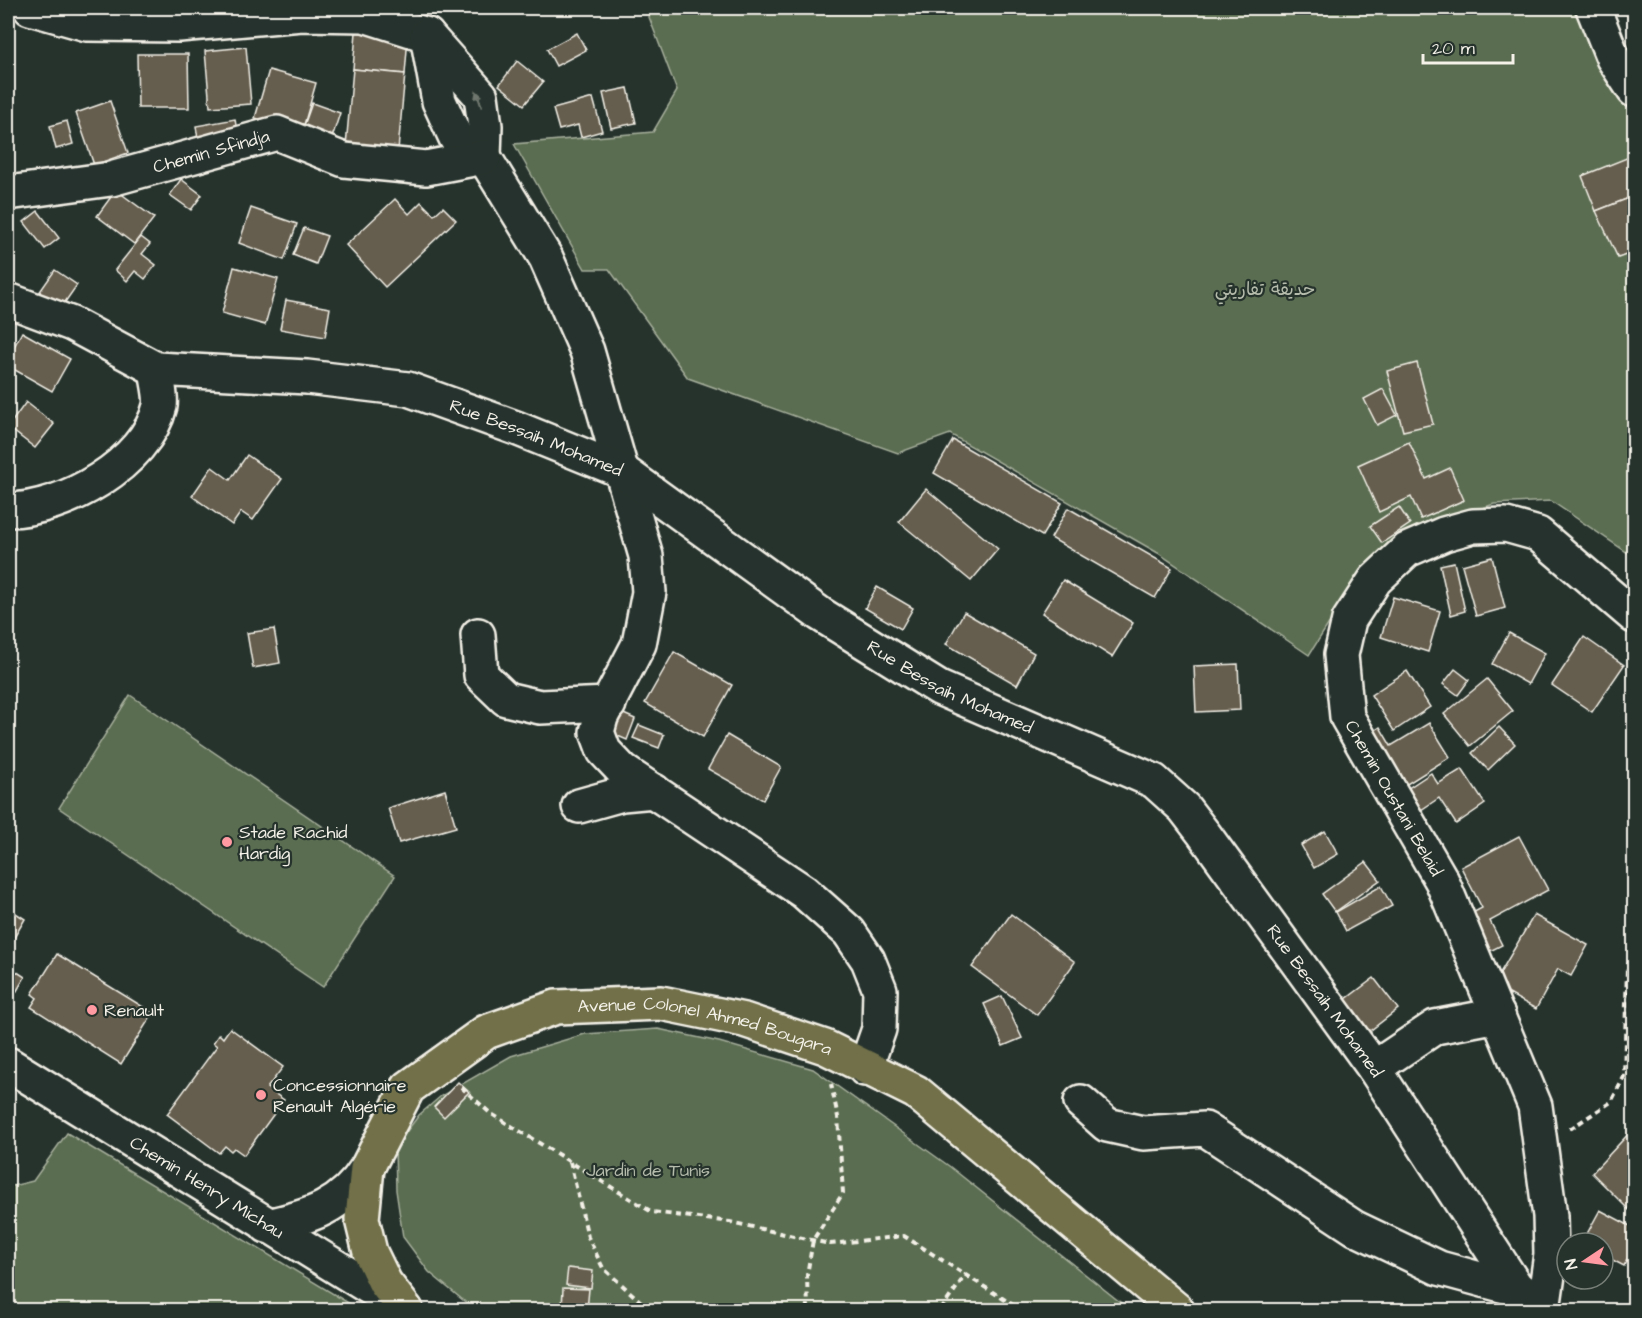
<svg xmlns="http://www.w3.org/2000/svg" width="1642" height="1318" font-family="'Architects Daughter','Playpen Sans Arabic',sans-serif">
  <rect width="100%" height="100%" fill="#26332d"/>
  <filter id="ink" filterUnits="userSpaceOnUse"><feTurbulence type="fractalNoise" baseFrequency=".0167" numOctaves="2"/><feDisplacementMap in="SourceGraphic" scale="12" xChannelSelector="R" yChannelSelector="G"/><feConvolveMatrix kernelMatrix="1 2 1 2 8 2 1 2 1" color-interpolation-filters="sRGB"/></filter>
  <g filter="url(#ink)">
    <g fill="#5a6d51" stroke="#a7af9c" stroke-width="1.5">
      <path d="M652,8h920l62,102v447l-83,-56 -57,3 -85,28 -43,33 -57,90 -151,-102 -208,-119 -52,19 -210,-75 -79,-109h-24l-71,-125 139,-12 24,-41 -28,-74z"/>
      <path d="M130,695l265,181 -72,111 -264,-179z"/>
      <path d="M658,1029l61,13 94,27 136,97 181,144h-655l-46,-38 -26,-35 -7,-47 -1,-43 24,-32 22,-19 70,-40 74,-22z"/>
      <path d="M67,1133l293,177h-352v-123l25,-6z"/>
    </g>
    <g fill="#655d4e" stroke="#f4f1e8" stroke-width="1.5">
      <path d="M356,32l52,5 -3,37 -52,-5z"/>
      <path d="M577,33l9,17 -30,16 -9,-17z"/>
      <path d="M246,47l5,57 -41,3 -5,-56z"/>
      <path d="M137,54h51l1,54h-51z"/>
      <path d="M517,61l26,21 -19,23 -25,-20z"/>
      <path d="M353,69l52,5 -7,76 -52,-4z"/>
      <path d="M269,70l47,13 -12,42 -24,-6 -1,5 -24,-6z"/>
      <path d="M628,88l8,35 -25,5 -8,-35z"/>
      <path d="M593,98l9,33 -21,6 -3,-12 -19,5 -6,-21z"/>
      <path d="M110,101l18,52 -34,12 -18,-52z"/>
      <path d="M312,103l28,10 -10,31 -29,-10z"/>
      <path d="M235,119l3,20 -39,6 -3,-19z"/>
      <path d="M67,121l6,23 -17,5 -6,-23z"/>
      <path d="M1634,155v41l-38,15 -14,-35z"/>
      <path d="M181,179l21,16 -11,15 -21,-15z"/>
      <path d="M116,190l38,28 -20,26 -37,-28z"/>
      <path d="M1634,196v56l-16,6 -22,-47z"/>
      <path d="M395,199l14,15 12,-12 13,13 9,-8 13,13 -71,67 -39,-42z"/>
      <path d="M251,208l46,16 -13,36 -45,-17z"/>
      <path d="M38,211l21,27 -14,11 -21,-27z"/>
      <path d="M304,228l23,8 -11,28 -23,-9z"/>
      <path d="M141,237l9,7 -8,10 14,11 -11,14 -10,-8 -8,10 -12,-11z"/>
      <path d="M234,267l44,12 -13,46 -43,-12z"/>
      <path d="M55,270l22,15 -21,30 -22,-15z"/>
      <path d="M286,300l44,8 -5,29 -45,-8z"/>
      <path d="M22,332l48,27 -18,32 -44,-25v-8z"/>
      <path d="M1417,363l16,61 -30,7 -16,-60z"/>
      <path d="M1383,389l14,26 -20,10 -13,-26z"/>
      <path d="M26,402l28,22 -19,24 -27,-21z"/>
      <path d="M953,440l109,63 -20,33 -108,-63z"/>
      <path d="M1409,442l17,37 24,-11 14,32 -43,19 -10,-22 -32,15 -21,-47z"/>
      <path d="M247,455l35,24 -29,41 -12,-8 -9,13 -40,-29 20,-29 18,13z"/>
      <path d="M926,489l72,60 -27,32 -72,-59z"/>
      <path d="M1399,507l11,17 -28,19 -12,-17z"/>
      <path d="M1068,508l104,60 -17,30 -104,-60z"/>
      <path d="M1492,557l13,51 -29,8 -14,-51z"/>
      <path d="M1454,562l11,49 -14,4 -11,-50z"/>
      <path d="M1063,580l70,43 -21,34 -70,-44z"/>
      <path d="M877,587l36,21 -12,21 -36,-21z"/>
      <path d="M1393,597l47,14 -12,41 -47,-15z"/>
      <path d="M964,612l70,41 -17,32 -71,-41z"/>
      <path d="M274,629l6,34 -27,5 -6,-35z"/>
      <path d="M1509,633l36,20 -17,31 -36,-20z"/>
      <path d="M1584,637l40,28 -32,47 -40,-27z"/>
      <path d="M674,652l58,33 -29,52 -58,-34z"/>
      <path d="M1238,664l2,46 -44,2 -2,-46z"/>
      <path d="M1455,669l14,11 -11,15 -15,-11z"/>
      <path d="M1407,671l23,36 -36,24 -23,-36z"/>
      <path d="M1487,679l26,32 -43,35 -26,-32z"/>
      <path d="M619,712l16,7 -8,21 -16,-7z"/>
      <path d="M1429,723l21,34 -51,32 -32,-53 13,-9 11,19z"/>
      <path d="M639,725l25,10 -5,13 -26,-10z"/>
      <path d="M1499,727l16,17 -27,26 -16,-17z"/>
      <path d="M727,735l54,32 -18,33 -55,-31z"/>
      <path d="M1462,769l23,35 -29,20 -17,-26 -21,14 -14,-21 27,-18 7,11z"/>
      <path d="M445,790l11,37 -57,16 -11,-35z"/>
      <path d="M1325,831l13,23 -24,14 -13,-23z"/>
      <path d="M1519,836l29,54 -58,31 12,24 -20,10 -19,-37 19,-10 -21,-41z"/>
      <path d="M1366,862l14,18 -45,32 -13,-18z"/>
      <path d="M1381,886l11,20 -46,25 -10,-19z"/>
      <path d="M8,908l17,11 -17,29z"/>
      <path d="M1011,914l64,48 -38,53 -65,-48z"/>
      <path d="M1534,915l54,30 -17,31 -13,-7 -22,40 -43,-24z"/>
      <path d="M57,954l96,59 -32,51 -90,-57 6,-9 -5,-4z"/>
      <path d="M8,966l17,11 -17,29z"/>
      <path d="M1374,978l24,31 -36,28 -24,-32z"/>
      <path d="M1002,996l20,42 -19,8 -19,-42z"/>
      <path d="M230,1028l53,39 -16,21 17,12 -40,55 -10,-7 -3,3 -6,-5 -6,7 -52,-39 50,-68 -4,-3 6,-9 4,4z"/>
      <path d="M458,1082l11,10 -25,25 -10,-10z"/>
      <path d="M1634,1128v77l-5,5 -37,-37z"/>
      <path d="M1600,1210l34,18v17l-10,21 -21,-11v-12h-21z"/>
      <path d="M568,1268l25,3 -2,17 -25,-3z"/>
      <path d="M563,1288l26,1 -2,21h-25z"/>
    </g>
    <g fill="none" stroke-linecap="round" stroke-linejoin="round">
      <g stroke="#f4f1e8" stroke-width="38">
        <g id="minor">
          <path d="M30,8l57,16 92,1 123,-11 62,1 63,20"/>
          <path d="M1593,8l20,50 21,32"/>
          <path d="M427,35l12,66 17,37 28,19 62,101 41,93 59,205 3,36 -10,52 -38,73 -4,15 7,19 19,20 181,121 45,40 19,28 12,30 -1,39 -14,40"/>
          <path d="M427,35l54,61 4,30 -1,31"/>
          <path id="s1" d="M8,193l103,-14 166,-46 67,27 82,8 58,-11"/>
          <path d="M8,300l64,24 84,45c1,11 6,27 4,37 -14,58 -97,104 -152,104"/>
          <path id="s2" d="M156,369l151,8 101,12 108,39 106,43 198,143 119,74 215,93 30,27 20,26 170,234 157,242"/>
          <path d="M478,635l3,40 25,24 34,8 69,-3"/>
          <path d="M579,806l43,-12 32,-3"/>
          <path id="s3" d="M8,1064l398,246"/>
          <path d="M1374,1068l61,-41 63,-12"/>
          <path d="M1081,1102l26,23 36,8 62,-4 150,99 84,40 81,22"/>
          <path d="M267,1226c43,-9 75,-19 100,-58"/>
          <path d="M1543,1310l8,-56 -1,-38 -15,-110 -93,-225 -95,-164 -6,-62 8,-35 26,-40 32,-30 37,-16 29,-8 33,-1 32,9 96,82"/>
        </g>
      </g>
      <g stroke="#f4f1e8" stroke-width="38">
        <g id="major">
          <path id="s4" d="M406,1310l-21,-27 -15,-31 -8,-33 5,-51 41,-80 78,-56 70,-25 105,-4 83,17 81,27 91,45 261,218"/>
        </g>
      </g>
      <g stroke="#f4f1e8" stroke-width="4" stroke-dasharray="6 4.5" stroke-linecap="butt">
        <path d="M461,1087l29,26 162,99 78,10 100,22 74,-8 117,74"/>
        <path d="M1570,1129l41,-27 13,-25 3,-111 7,-9"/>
        <path d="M570,1162l18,75 15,31 47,42"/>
        <path d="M808,1310l-1,-35 6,-35 30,-47 -5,-76 -7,-33"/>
        <path d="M941,1310l25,-36"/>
      </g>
      <use href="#minor" stroke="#26332d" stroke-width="33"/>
      <use href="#major" stroke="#71704a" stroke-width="33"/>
    </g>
    <defs><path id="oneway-solid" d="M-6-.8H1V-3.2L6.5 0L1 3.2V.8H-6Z" transform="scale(1.5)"/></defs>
    <use fill="#6e766e" href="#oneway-solid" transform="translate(479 99) rotate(-109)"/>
  </g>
  <g fill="#ff9aa2" stroke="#26332d" stroke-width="2">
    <circle cx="227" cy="842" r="6"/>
    <circle cx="92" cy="1010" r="6"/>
    <circle cx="261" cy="1095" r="6"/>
  </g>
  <g text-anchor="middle" stroke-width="4.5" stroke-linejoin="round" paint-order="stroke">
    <g font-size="18" fill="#f4f1e8" stroke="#26332d">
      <text dy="6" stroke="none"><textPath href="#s1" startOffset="208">Chemin Sfindja</textPath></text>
      <text dy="6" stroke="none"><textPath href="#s2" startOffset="390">Rue Bessaih Mohamed</textPath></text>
      <text dy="6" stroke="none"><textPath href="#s2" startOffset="876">Rue Bessaih Mohamed</textPath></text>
      <text transform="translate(1394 798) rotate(60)" y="6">Chemin Oustani Belaid</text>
      <text dy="6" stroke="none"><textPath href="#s2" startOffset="1380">Rue Bessaih Mohamed</textPath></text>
      <text dy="6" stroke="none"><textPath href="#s4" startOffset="566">Avenue Colonel Ahmed Bougara</textPath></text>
      <text dy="6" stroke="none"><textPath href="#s3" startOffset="234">Chemin Henry Michau</textPath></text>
    </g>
    <g font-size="18" fill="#b6bcac" stroke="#26332d">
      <text x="1265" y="295">حديقة تفاريتي</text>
      <text x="648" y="1176">Jardin de Tunis</text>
    </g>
    <g font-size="18" fill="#f4f1e8" stroke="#26332d" text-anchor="start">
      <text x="239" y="838">Stade Rachid<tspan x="239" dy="21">Hardig</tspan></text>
      <text x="104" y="1016">Renault</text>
      <text x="273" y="1091">Concessionnaire<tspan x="273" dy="21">Renault Algérie</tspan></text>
    </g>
  </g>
  <rect width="1642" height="1318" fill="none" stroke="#26332d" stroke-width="30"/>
  <rect x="15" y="15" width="1612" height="1288" fill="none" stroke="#f4f1e8" stroke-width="2" filter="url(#ink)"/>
  <g transform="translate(1585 1261) rotate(257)"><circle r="28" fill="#26332d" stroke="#787f78" stroke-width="1.5"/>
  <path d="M0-4.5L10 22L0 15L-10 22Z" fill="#ff9aa2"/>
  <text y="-9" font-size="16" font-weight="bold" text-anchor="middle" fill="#f4f1e8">N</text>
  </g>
  <path d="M1423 54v9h90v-9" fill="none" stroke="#f4f1e8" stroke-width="3"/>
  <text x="1432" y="54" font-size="18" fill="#f4f1e8" stroke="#26332d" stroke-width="4.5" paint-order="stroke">20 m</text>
</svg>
